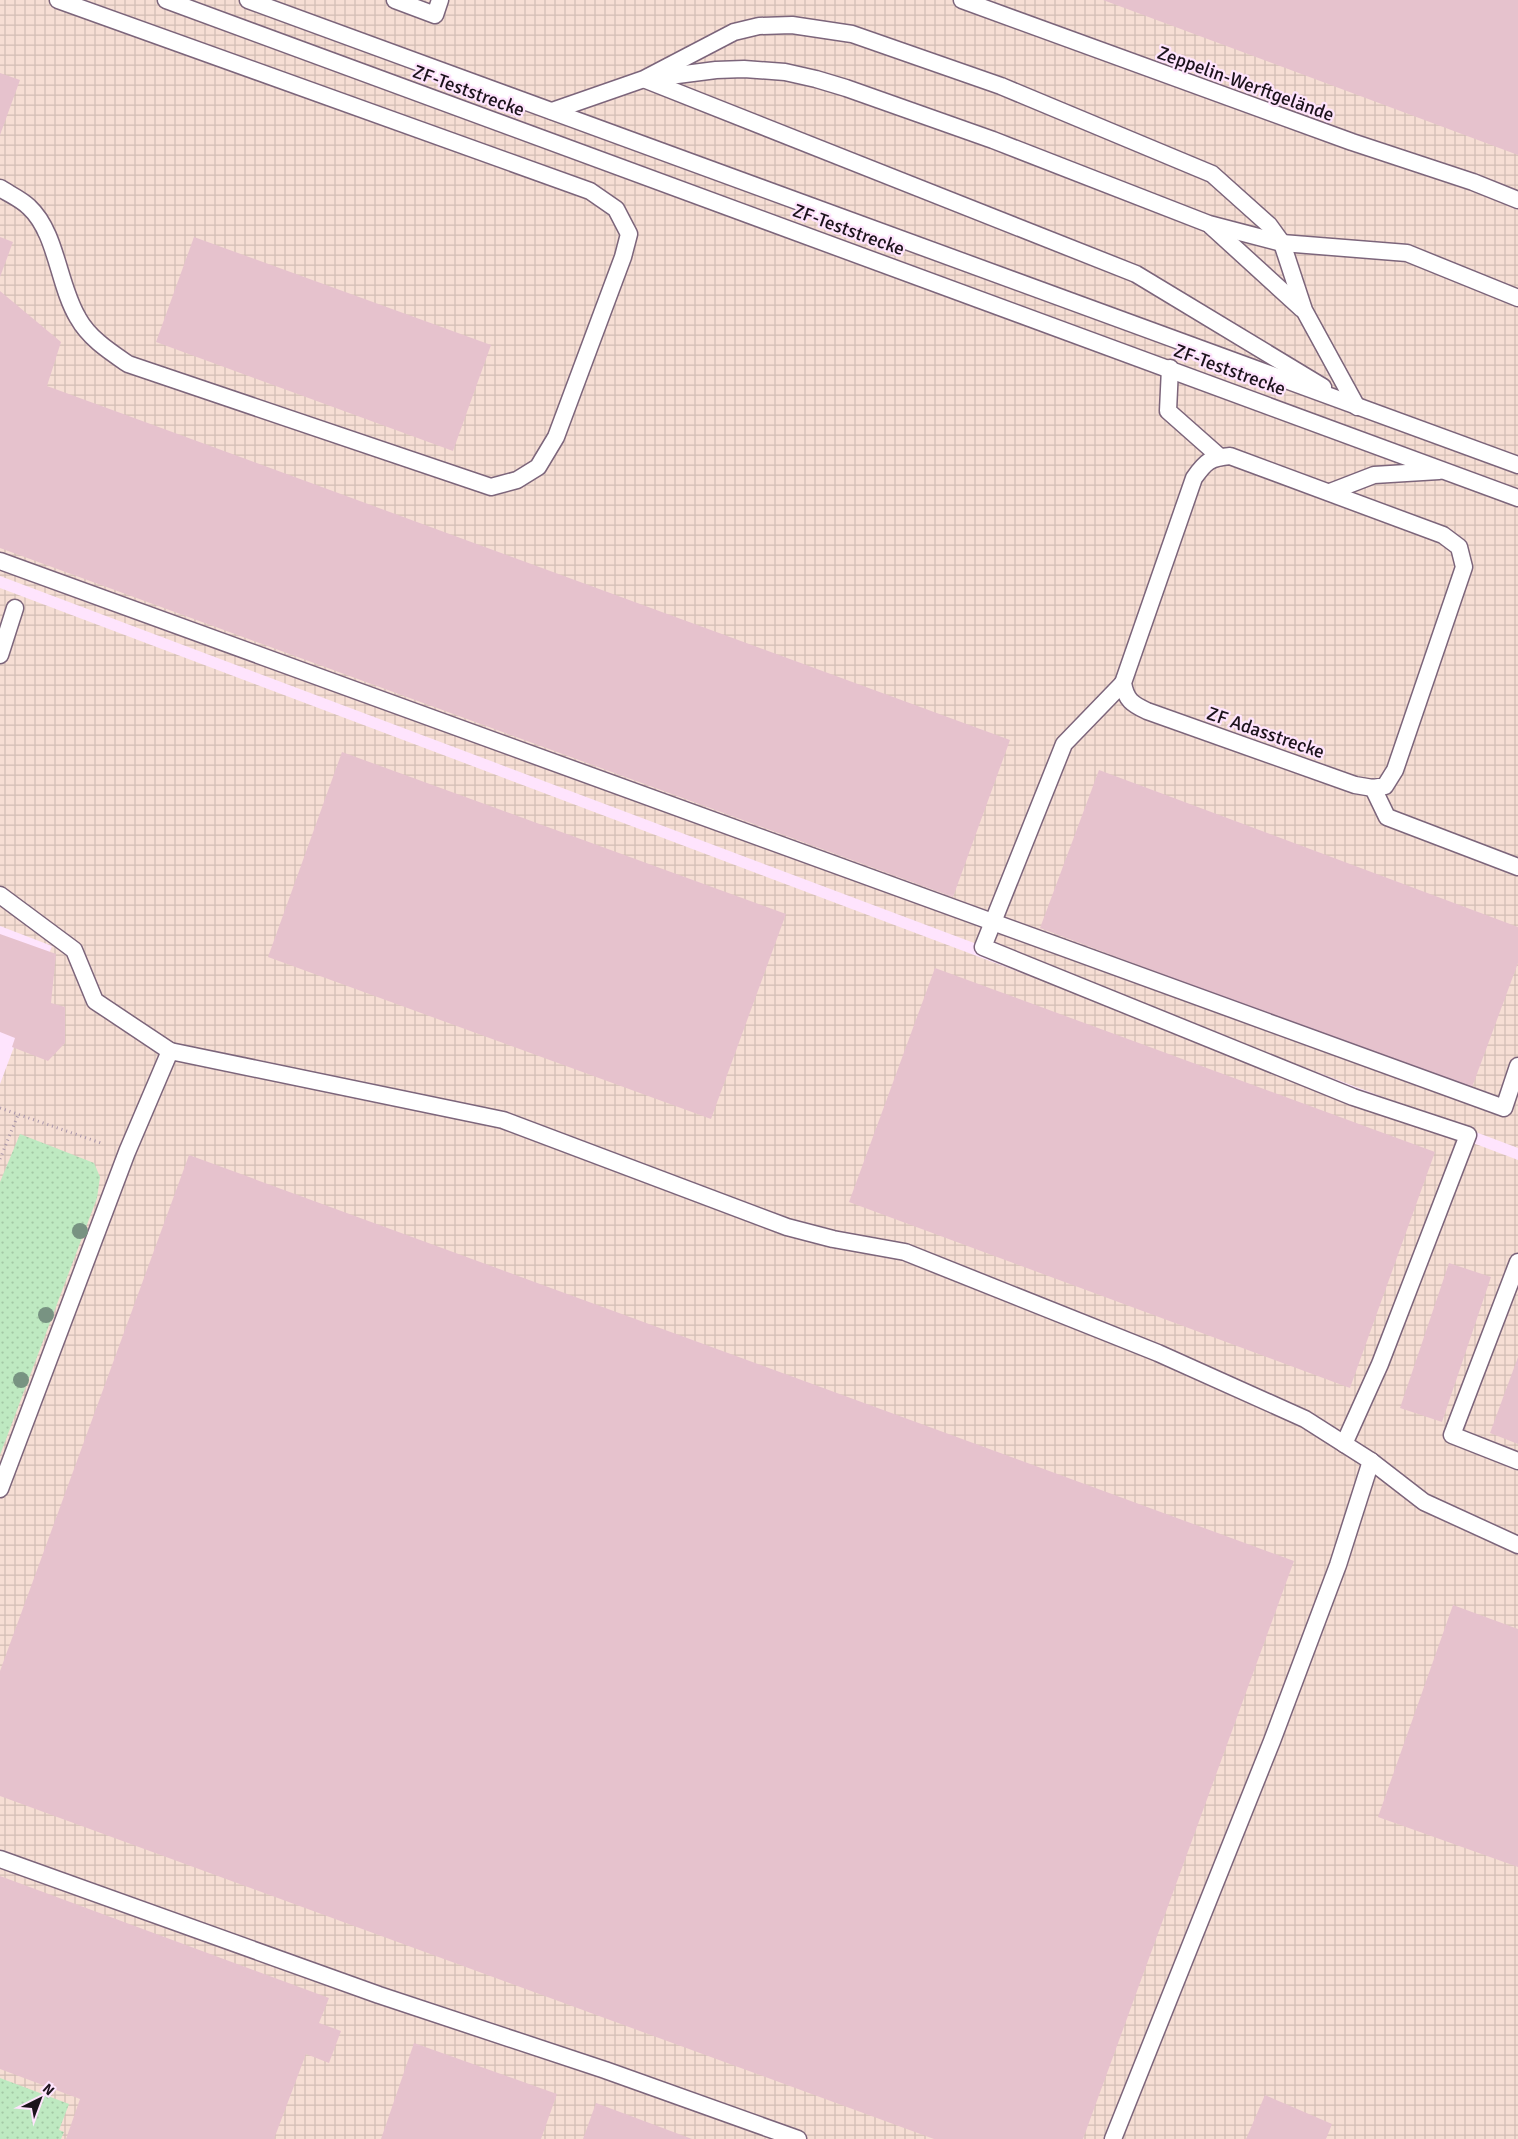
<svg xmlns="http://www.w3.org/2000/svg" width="1518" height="2139" font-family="Signika,sans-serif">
  <defs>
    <pattern id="industrial-grid" width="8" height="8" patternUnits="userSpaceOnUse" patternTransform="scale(1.25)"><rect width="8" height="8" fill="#f6ded4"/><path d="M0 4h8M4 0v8" fill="none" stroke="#d2bdb5"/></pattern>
    <pattern id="grass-dots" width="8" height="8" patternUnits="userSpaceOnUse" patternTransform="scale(1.25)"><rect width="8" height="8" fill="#bee9c1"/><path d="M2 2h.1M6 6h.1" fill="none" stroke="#a3c7a5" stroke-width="1.8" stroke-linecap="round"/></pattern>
  </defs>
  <rect width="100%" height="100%" fill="#fee4fd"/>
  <g fill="url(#industrial-grid)">
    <path d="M0,0h1518v1148l-1518,-572z"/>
    <path d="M0,588l1518,572v979h-1518v-1055l52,-138 -52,-20z"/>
  </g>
  <g fill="url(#grass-dots)">
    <path d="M20,1134l74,29 6,14 -3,21 -97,257v-273z"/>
    <path d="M0,2078l69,26 -10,26 5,2 -3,7h-61z"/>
  </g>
  <g fill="#e6c2cd">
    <path d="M1103,0h415v155z"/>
    <path d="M0,73l20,7 -20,55z"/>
    <path d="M0,237l13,5 -13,35z"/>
    <path d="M194,237l297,108 -38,106 -297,-109z"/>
    <path d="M0,291l61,51 -14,44 963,354 -57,157 -953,-349z"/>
    <path d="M342,752l444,162 -75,205 -443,-162z"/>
    <path d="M1099,770l419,157v36l-47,127 -431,-162z"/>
    <path d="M0,934l56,20 -5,49 14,4v36l-17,18 -36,-14 3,-9 -15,-6z"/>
    <path d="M935,968l500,184 -85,236 -501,-186z"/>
    <path d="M189,1155l1105,406 -211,578h-149l-934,-343v-125z"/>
    <path d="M1449,1263l42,14 -49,145 -42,-14z"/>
    <path d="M1518,1357v87l-28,-11z"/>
    <path d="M1453,1605l65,24v238l-140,-50z"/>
    <path d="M0,1876l329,122 -10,25 22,8 -12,32 -23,-9 -32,85h-208l14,-40 -80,-30z"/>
    <path d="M414,2043l143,51 -16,45h-160z"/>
    <path d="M1265,2095l67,29 -6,15h-80z"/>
    <path d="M596,2103l96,36h-109z"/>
  </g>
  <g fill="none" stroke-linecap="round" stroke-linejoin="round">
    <g stroke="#7c657b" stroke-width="19">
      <g id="lane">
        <path d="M166,0l1352,498"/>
        <path d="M248,0l1270,465"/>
        <path d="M395,0l40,15 5,-15"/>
        <path d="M962,0l390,142 121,40 45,18"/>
        <path d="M654,78l62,-8 28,-1 41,3 31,7 30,9 147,52 216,84 73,19 125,10 111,45"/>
        <path d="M646,80l490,194 187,113"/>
        <path d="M552,111l92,-32 90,-47 25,-6 33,-1 60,9 149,52 211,88 57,51 13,18 22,67 53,97"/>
        <path d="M0,188c9,6 21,11 29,19 28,26 29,78 49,111 11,20 31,33 50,46l363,123 26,-7 21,-13 18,-30 67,-180 6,-23 -13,-25 -26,-18 -532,-191"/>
        <path d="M1211,226l91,83"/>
        <path d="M1170,368l-2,43 52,46"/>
        <path d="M1230,456l213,79 16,12 5,20 -69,203 -10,16 -12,2 -18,-3 -208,-74c-15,-7 -21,-11 -24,-28l71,-205c12,-17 16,-20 36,-22z"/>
        <path d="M1330,492l44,-17 65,-4"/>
        <path d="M0,561l1504,547 14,-42"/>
        <path d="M0,655l15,-47"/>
        <path d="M1123,683l-59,61 -81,203 370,150 115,38 -88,229 -36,80"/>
        <path d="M1373,788l14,29 131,50"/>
        <path d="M0,895l74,55 21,51 75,50"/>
        <path d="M1518,1262l-66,173 66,26"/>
        <path d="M0,1489l127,-337 43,-101 333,69 284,107 46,12 72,13 253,101 147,66 66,42 53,41 94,43"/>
        <path d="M0,1859l379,136 226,75 193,69"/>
        <path d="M1113,2139l159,-398 66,-176 33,-104"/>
      </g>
    </g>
    <g stroke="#a996a9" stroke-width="3" stroke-dasharray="1 4" stroke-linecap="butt">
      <path d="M0,1108l101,35"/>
      <path d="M0,1159l18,-44"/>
    </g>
    <use href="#lane" stroke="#fff" stroke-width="16"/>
  </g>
  <g fill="#789382">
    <circle cx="80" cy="1231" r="8"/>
    <circle cx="46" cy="1315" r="8"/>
    <circle cx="21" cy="1380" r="8"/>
  </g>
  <g text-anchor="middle" stroke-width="4.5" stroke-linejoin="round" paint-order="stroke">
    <g font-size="19" fill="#1b121b" stroke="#fee4fd">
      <text transform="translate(1246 83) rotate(20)" y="7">Zeppelin-Werftgelände</text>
      <text transform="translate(469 90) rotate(20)" y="7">ZF-Teststrecke</text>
      <text transform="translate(849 229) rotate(20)" y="7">ZF-Teststrecke</text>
      <text transform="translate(1230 369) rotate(20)" y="7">ZF-Teststrecke</text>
      <text transform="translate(1266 732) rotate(19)" y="7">ZF Adasstrecke</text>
    </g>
  </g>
  <g transform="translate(40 2099) rotate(42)" stroke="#fee4fd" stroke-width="4" paint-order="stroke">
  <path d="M0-4L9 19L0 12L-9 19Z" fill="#1b121b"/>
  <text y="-8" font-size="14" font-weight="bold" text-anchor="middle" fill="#1b121b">N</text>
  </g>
</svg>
